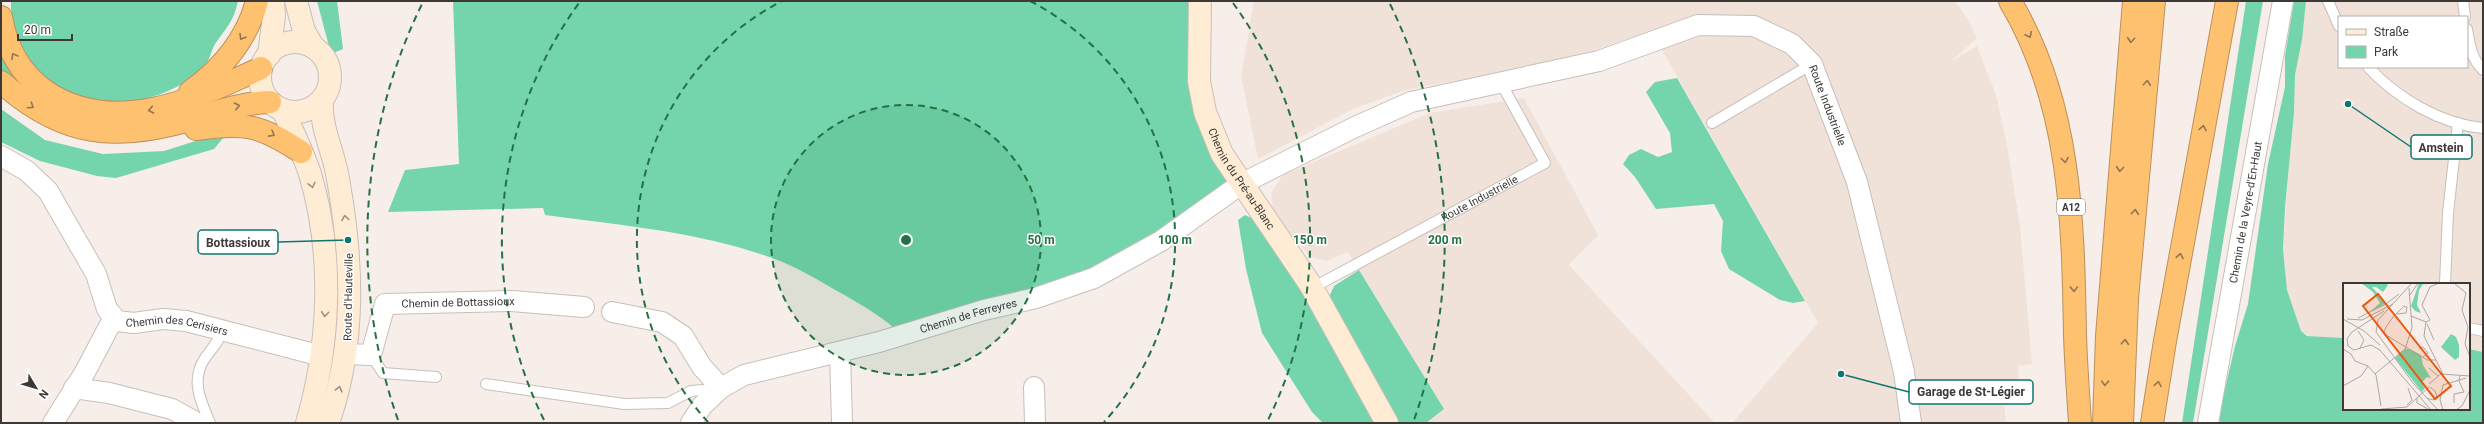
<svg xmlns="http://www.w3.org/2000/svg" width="2484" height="424" font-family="Roboto,sans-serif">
  <rect width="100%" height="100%" fill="#f7eeea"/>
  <g fill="#f1e2d9" fill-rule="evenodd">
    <path d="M1254,1h701l14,20 8,17 -27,24 27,-16 19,49 11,50 13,81 12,138 -14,2 1,13 -17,6 4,38h-274l86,-100 -167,-292 -96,32 -146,26 -54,19 -97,51 -17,-83z"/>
    <path d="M2306,1h177v351l-14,-3v-65h-125v54l-36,-2 -7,-5 -14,-41 -4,-41 12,-174 7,-35zM2339,17h128v50h-128z"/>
    <path d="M1524,98l74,137 -29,30 146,158h-289l18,-14 -96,-157 -22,9 -16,-4 -37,-45 -2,-19 12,-18 147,-62z"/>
  </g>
  <g fill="#74d5ac">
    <path d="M11,1h227c-5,23 -12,26 -24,45 -3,5 -4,14 -9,19 -50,55 -158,49 -186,-26 -4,-11 -9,-25 -8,-38z"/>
    <path d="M317,1h20l6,48 -12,5z"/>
    <path d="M453,1h747l-1,80 42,103 -102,71 -237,80c-19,-18 -40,-30 -63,-43 -21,-12 -44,-26 -67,-34 -71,-26 -153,-33 -227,-43l-2,-7 -155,4 17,-42 54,-6z"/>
    <path d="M2246,1h17l-70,422h-11z"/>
    <path d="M2294,1h12l-4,39 -7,35 -1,37 -9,96 -2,41 4,41 14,41 6,5 37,2v71h125v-60l14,3v71h-263l-3,-15 7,-15 11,-47 13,-42 20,-140 17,-77v-31z"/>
    <path d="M1,48l60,64 -60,-40z"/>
    <path d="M1677,78l128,223 -12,2 -13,-3 -51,-31 -8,-18 2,-30 -9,-17 -58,5 -21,-32 -12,-13 6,-9 12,-6 17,8 14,-5 -2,-19 -24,-41 9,-10z"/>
    <path d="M1,109l44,31 58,14 61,-3 47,-15 13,1 -10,12 -98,29 -19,-2 -57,-15 -39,-19z"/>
    <path d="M1245,215l24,11 55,82 10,-22 25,-16 85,139 -18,14h-103l-11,-11 -50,-79 -16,-64 -8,-49z"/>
  </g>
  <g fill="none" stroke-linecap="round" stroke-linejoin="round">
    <g stroke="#c7bfba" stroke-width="12">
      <g id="lane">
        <path d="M2328,1l11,25"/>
        <path d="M2463,1l2,16"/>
        <path d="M2467,29c3,17 4,29 16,41"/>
        <path d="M2368,67c29,31 72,57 115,61"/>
        <path d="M1712,123l100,-59"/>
        <path d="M2445,284l3,-71 10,-90"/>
        <path id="s1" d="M1312,288l233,-125 -44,-80"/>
        <path d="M2469,328l14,3"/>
        <path d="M371,355l12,18 53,4"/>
        <path d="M486,384l138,20 44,-1 23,-12 26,-2"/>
        <path d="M210,423c-9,-21 -20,-43 -5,-65 7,-10 14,-16 17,-28"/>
      </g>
    </g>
    <g stroke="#c7bfba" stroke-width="22">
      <g id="street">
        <path id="s2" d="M1,156l26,15 21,20 48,83 11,35 10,12 17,2 29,-4 23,2 136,35"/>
        <path d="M612,312l50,10 21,14 19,31 19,21"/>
        <path d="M840,352l2,71"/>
        <path id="s3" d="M346,354l25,1 14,-51 127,-3 72,6"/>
        <path d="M1034,387l1,36"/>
        <path d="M74,388l35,5 63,16 25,14"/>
        <path d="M53,423l32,-51 28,-53"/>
        <path id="s4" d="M691,423l11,-17 19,-18 23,-13 135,-33 105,-32 52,-12 58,-20 67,-37 80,-57 112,-56 58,-26 188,-41 99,-36 56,1 38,18 20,20 45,118 47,190 7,51"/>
        <path id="s5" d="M2208,423l75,-422"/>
      </g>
    </g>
    <g stroke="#c7bfba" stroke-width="24">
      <g id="secondary">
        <path d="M296,1l8,30 9,16"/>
        <path id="s6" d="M1200,1l-1,80 6,31 17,42 88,130 77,139"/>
        <circle cx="295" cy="77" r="35"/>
        <path d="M269,55l5,-39 -1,-15"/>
        <path d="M322,100c-2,28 12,52 16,79 15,83 18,164 -10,244"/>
        <path d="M283,110c9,21 20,42 27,64 24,80 20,170 -3,249"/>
      </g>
    </g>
    <g stroke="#ba915c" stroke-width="24">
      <g id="highway">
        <path d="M2010,1c61,102 63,219 65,334 1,30 3,59 5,88"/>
        <path d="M1,17c5,29 19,56 44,74 69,47 150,8 216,-23"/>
        <path d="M1,82c62,55 114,60 192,37 26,-8 50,-16 77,-17"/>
        <path d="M190,92c32,-23 57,-53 67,-91"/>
        <path d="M196,129c49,-7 64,-4 105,23"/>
        <path d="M2104,423l3,-87 27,-335"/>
        <path d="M2122,423l5,-124 27,-298"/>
        <path d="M2152,423l13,-82 62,-340"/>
      </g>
    </g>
    <use href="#lane" stroke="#fff" stroke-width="10"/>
    <use href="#street" stroke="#fff" stroke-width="20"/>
    <use href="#secondary" stroke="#ffecd4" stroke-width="22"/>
    <use href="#highway" stroke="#fec170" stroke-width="22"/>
  </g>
  <defs><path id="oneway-chevron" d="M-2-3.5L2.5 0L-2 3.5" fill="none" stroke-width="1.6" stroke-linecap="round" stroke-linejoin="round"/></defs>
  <g stroke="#937651">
    <use href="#oneway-chevron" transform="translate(2029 35) rotate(64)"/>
    <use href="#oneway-chevron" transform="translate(242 37) rotate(121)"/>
    <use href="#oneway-chevron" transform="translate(2131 40) rotate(95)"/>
    <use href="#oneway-chevron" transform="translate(14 56) rotate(-120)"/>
    <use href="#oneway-chevron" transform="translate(2147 83) rotate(-85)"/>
    <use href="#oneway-chevron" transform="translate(31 106) rotate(34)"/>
    <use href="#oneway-chevron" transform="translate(237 106) rotate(-13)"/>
    <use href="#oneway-chevron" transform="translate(151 110) rotate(169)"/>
    <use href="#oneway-chevron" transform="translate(2203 128) rotate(-80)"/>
    <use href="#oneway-chevron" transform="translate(272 134) rotate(29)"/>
    <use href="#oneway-chevron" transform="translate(2065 160) rotate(81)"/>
    <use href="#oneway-chevron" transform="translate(2120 169) rotate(95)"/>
    <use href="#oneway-chevron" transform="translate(2135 212) rotate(-85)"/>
    <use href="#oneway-chevron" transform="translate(2180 256) rotate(-80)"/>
    <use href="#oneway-chevron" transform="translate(2074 289) rotate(88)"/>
    <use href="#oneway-chevron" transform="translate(2125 342) rotate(-87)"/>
    <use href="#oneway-chevron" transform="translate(2105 383) rotate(92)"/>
    <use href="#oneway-chevron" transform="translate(2158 384) rotate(-81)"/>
  </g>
  <g stroke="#9e9286">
    <use href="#oneway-chevron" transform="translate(312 185) rotate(77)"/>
    <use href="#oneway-chevron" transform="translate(345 218) rotate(-99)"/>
    <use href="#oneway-chevron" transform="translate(325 314) rotate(95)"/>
    <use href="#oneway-chevron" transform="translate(339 389) rotate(-75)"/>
  </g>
  <circle cx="906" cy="240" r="135" fill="#247242" fill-opacity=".12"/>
  <g fill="none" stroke="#247242" stroke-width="2" stroke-dasharray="7 5">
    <circle cx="906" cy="240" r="135"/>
    <path d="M708 422A269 269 0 0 1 782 1M1030 1A269 269 0 0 1 1104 422"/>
    <path d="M544 420A404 404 0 0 1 579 3M1233 3A404 404 0 0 1 1268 420"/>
    <path d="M398 420A539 539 0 0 1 422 4M1390 4A539 539 0 0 1 1414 420"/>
  </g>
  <g text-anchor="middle" stroke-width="3" stroke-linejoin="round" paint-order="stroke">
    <rect fill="#fff" stroke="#767473" stroke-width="1" x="2057" y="199" width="28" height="16" rx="3"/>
    <g font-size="10" font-weight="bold" fill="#3c3937">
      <text x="2071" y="211">A12</text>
    </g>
    <g font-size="11" fill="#3c3937" stroke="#fff">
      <text dy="4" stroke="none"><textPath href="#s4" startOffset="1268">Route Industrielle</textPath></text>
      <text dy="4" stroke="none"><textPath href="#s6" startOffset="188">Chemin du Pré-au-Blanc</textPath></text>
      <text dy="4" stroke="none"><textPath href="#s1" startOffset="190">Route Industrielle</textPath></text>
      <text dy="4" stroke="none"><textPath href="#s5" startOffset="214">Chemin de la Veyre-d'En-Haut</textPath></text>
      <text transform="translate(348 297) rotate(-89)" y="4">Route d'Hauteville</text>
      <text dy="4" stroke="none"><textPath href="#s3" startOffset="151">Chemin de Bottassioux</textPath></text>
      <text dy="4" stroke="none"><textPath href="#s4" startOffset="305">Chemin de Ferreyres</textPath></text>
      <text dy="4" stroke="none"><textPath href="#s2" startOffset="268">Chemin des Cerisiers</textPath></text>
    </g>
  </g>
  <g transform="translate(2343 283)">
    <rect width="127" height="127" fill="#f7eeea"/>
    <path d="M18,0h24l3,2 -5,7 -7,-5h-4l14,16 -19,11 13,-11 -7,-11zM76,0l10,2 -6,-1 -4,6 -2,15 4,8 -6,-2 -4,-5zM108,51l5,3 3,8v12l-4,3 -14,-13zM62,66h5l11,6 2,10 8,13 -4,-1 -5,5 2,5 3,-2 -5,7 -27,-34z" fill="#74d5ac"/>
    <path fill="none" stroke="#aca6a2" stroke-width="1" d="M69,0l-34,37 -2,12 37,51 25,27M111,0l12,10 -4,17 6,17 -3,17 5,13M67,12l8,-12M54,31l9,-1 1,-6 -3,-1 -11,11 -5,7 -4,7 2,4 41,25h9M68,33l15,6 4,-2 -8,-15 8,-18 9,-4M15,35l28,-14 13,-10M0,36l21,12 16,14M4,36l15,1 31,-16M83,39l-2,14 19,38M84,41l7,16M15,48l6,9 -4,8M0,66l8,5 4,7M36,66l52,61M76,66l4,-2 5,6 -5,4M37,67l-9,-5 -17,5 -6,-4 -1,-7 5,-7 32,-21M12,78l13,5 8,9 5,31M86,85l9,8M32,91l30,-25 7,-21 -3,-40M86,101l12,-10 29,2M100,102l23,-7M0,103l18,-10 7,-10M74,115v5l11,6M84,115l6,2 4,-4 -2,-5 -5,-4M111,120v-9l10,-2 -5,-11 1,-5M64,122l5,-5 -4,-12M38,126l26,-2 22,-20M100,127l-3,-10 3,-15M113,127l6,-4 8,-16"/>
    <path fill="#e8590c" fill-opacity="0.15" stroke="#e8590c" stroke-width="2" d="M35,11l73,92 -16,13 -72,-93z"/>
    <rect width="127" height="127" fill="none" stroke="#3c3937" stroke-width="2"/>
  </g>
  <circle cx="906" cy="240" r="6" fill="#247242" stroke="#fff" stroke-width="2"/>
  <g font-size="12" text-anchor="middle" font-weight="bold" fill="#247242" stroke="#fff" stroke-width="3" stroke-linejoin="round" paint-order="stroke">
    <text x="1041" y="244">50 m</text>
    <text x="1175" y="244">100 m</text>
    <text x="1310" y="244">150 m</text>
    <text x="1445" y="244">200 m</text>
  </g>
  <path fill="none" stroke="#0f766e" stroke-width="1.5" d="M2348 104L2411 147M348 240L278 242M1841 374L1909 392"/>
  <g fill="#0f766e" stroke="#fff" stroke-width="1.5">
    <circle cx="2348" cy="104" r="4"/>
    <circle cx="348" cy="240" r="4"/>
    <circle cx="1841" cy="374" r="4"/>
  </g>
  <g fill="#fff" stroke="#0f766e" stroke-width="1.5">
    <rect x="2411" y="135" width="61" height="24" rx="4"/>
    <rect x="198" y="230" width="80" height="24" rx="4"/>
    <rect x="1909" y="380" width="124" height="24" rx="4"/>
  </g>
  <g font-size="12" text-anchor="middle" font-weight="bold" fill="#3c3937">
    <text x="2441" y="152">Amstein</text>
    <text x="238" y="247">Bottassioux</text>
    <text x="1971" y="396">Garage de St-Légier</text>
  </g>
  <rect width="2484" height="424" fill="none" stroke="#3c3937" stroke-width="4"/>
  <rect x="2338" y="16" width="130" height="52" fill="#ffffff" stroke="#b1b0af"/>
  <rect x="2346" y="29" width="20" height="6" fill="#ffecd4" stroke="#b1b0af"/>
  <text x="2374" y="36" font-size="12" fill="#3c3937">Straße</text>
  <rect x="2346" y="46" width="20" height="12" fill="#74d5ac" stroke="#b1b0af"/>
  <text x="2374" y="56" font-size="12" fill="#3c3937">Park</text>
  <g transform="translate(36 388) rotate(128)" stroke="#ffffff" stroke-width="3" paint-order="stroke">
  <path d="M0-3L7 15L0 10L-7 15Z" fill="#3c3937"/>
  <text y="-6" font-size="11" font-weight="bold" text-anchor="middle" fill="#3c3937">N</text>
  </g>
  <path d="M18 34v6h54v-6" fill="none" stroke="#3c3937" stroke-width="2"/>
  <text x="24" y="34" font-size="12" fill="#3c3937" stroke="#ffffff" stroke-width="3" paint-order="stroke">20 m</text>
</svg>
